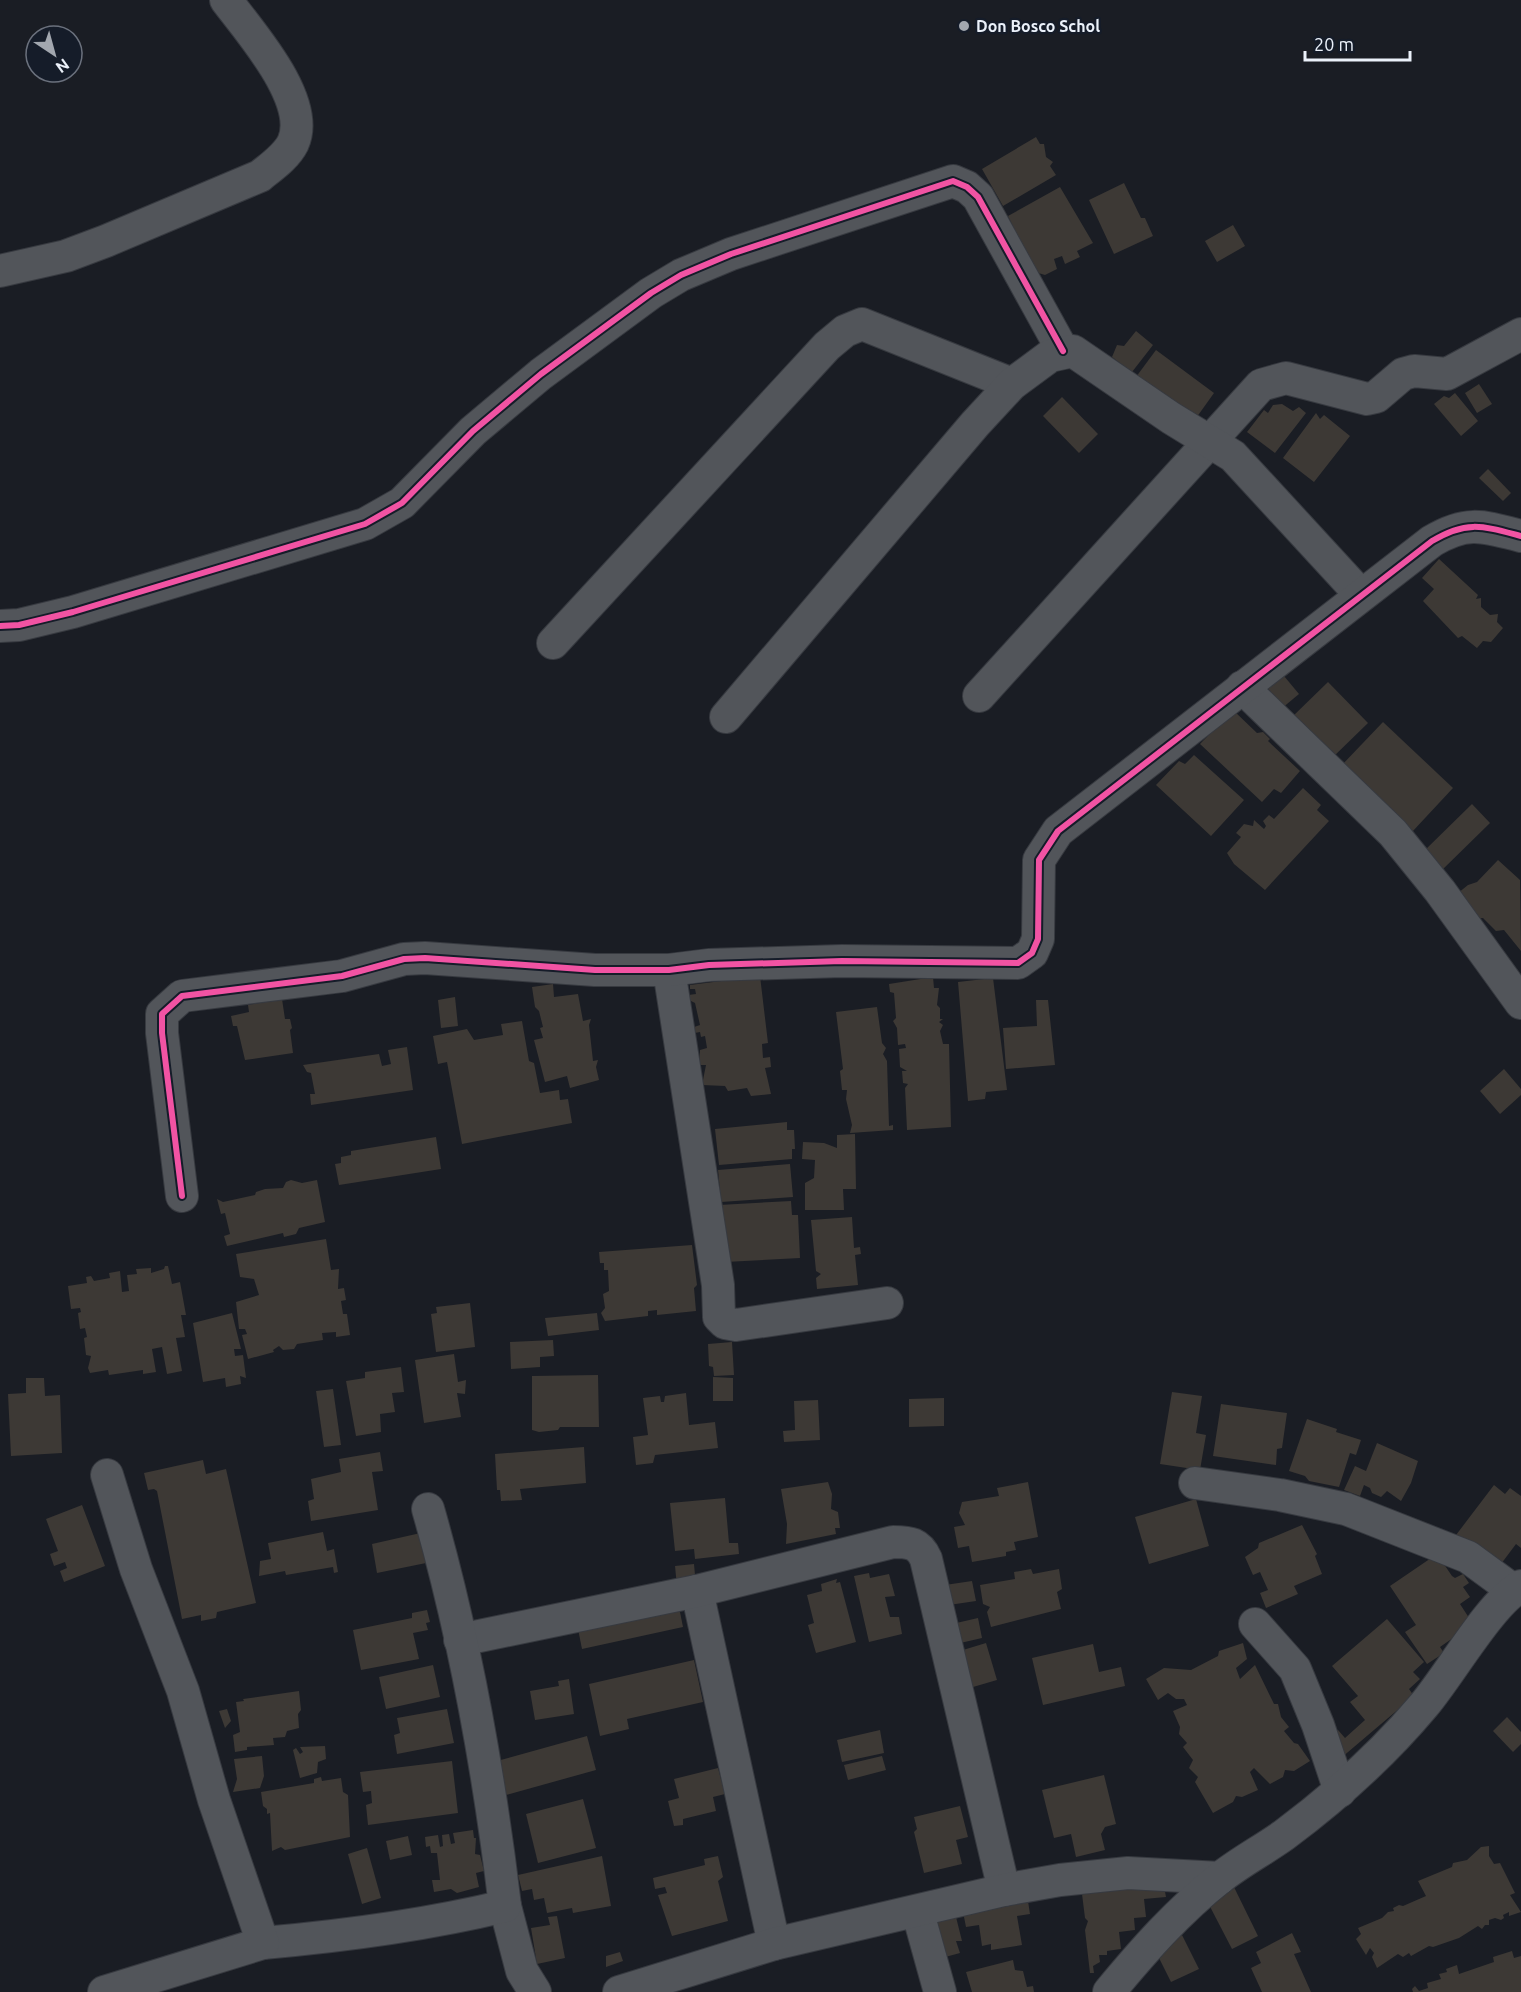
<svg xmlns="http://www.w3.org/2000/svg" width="1521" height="1992" font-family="Ubuntu,sans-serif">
  <rect width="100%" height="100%" fill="#1a1d24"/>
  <g fill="#3d3935">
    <path d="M1036,137l4,7h4l2,13 7,5 -3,4 6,9 -53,31 -21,-37z"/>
    <path d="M1124,183l17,35h4l8,18 -39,18 -25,-54z"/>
    <path d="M1060,187l33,56 -16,8 3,6 -15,7 -3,-8 -8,3 3,10 -12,6 -10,-3 -27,-56z"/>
    <path d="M1233,225l12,21 -28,16 -12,-21z"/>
    <path d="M1136,331l17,14 -21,27 -20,-15 5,-12 7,1z"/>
    <path d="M1156,350l58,43 -20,28 -58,-44z"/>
    <path d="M1479,384l13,20 -15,9 -12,-20z"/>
    <path d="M1455,393l23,28 -17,15 -27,-32 10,-8 5,2z"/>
    <path d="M1062,397l36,37 -19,19 -36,-37z"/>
    <path d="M1282,404l11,7 6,-4 7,6 -31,40 -28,-21 17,-22 4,3 5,-8z"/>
    <path d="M1316,413l4,6 4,-4 26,21 -36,46 -31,-24z"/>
    <path d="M1488,469l23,24 -8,8 -24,-23z"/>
    <path d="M1439,559l39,36 -2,4 5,-1v9l9,8 8,-1 -1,8 6,6 -12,14 -8,-1 -6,7 -15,-12 -4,2 -35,-37 11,-12 -12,-11z"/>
    <path d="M1284,676l15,18 -18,15 -15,-19z"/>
    <path d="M1328,682l40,41 -38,37 -40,-41z"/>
    <path d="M1233,710l24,23 6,-1 7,7 -2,2 32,30 -19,22 -7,-4 -12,13 -62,-58z"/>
    <path d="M1383,722l70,66 -41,44 -71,-66z"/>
    <path d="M1194,755l50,45 -33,36 -55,-51 23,-24 6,3z"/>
    <path d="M1303,788l18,17 -4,5 12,11 -64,69 -31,-26 -7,-11 14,-16 -5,-4 8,-9 9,2 1,-6 10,9 2,-3 -3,-5 6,-6 5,4z"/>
    <path d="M1472,804l18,19 -50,49 -18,-19z"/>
    <path d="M1498,860l22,20 1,71 -17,-21 -8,1 -13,-13 -10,1 -20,-22 15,-12 9,-3z"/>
    <path d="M760,976l8,67 -6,1 1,14 7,-1 1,10 -6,1 6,26 -20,2 -4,-8 -19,3 -3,-5 -23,-1 4,-20h-7l1,-15 7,-2 -2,-12 -4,1 -1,-5 -5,1 -1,-6 6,-2 -5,-22 -6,-3 -1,-5 8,-1 -1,-5h-5v-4z"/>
    <path d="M933,977l1,11h5l-2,17 3,3v11h3l-4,3 4,3 -3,6 3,13h6l2,83 -44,3 -2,-42 3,-4 -5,-1 -1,-12h5l-7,-4 -1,-18 7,-1 -1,-4 -7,1 -1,-17 -4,-7 3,-3 -2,-25 -4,-1 -1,-8z"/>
    <path d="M993,978l14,112 -21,2 -1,7 -17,2 -10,-119z"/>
    <path d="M553,984l1,13 24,-3 5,27 8,-2 -2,6 4,36 5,-1 -2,7 3,13 -29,8 -3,-12 -22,6 -11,-42 9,-2 -3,-10 3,-1 -4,-16 -4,-4 -3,-20z"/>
    <path d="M455,997l3,29 -17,2 -3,-28z"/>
    <path d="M282,999l3,20h5l2,9 -2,2 3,23 -48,7 -8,-34h-4l-2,-10 18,-4 -1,-7z"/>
    <path d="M1036,1000h12l7,65 -49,4 -3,-41 34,-2z"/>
    <path d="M877,1007l5,36 4,5 -3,6 4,7 2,65 4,-1v5l-43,3 2,-8 -6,-26 1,-9h-5l-2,-19 3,-2 -7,-57z"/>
    <path d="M522,1021l7,40 5,2 6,30 19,-3 1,10 8,-1 4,24 -110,21 -15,-82 -9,2 -5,-28 34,-7 7,11 29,-5 -2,-11z"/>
    <path d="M407,1047l6,43 -102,15 -1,-11h5l-4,-21 -4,-1 -4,-7 76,-11 3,12 9,-2 -3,-14z"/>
    <path d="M1504,1069l17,20v6l-21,19 -20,-23z"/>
    <path d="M787,1122v8h7l1,19h-3v10l-73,6 -4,-36z"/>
    <path d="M855,1134l1,55h-13l1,21h-39v-27l9,-5 1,-18 -13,-1 1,-17 21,1 13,5v-13z"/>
    <path d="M436,1137l5,32 -102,16 -4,-21 6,-1v-6l10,-2v-4z"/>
    <path d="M790,1164l3,33 -72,5 -3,-32z"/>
    <path d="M291,1180l11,3 15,-3 8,42 -26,6 -3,6 -12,3 -1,-4 -56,13 -3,-10 6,-2 -5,-21 -4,1 -4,-15 6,3 32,-7 1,-3 9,-3 18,-1 3,-6z"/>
    <path d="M791,1201l1,14h6l2,43 -75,4 1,-32h-6l-1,-25z"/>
    <path d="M852,1217l2,31 6,-1 1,7 -6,1 3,30 -41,4 -1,-11 5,-4 -5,-3 -5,-51z"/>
    <path d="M326,1239l5,31 8,-1 -1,20 6,-1 2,12 -5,1 2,13h4l3,21 -14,2v-5l-14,1 1,7 -26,4 -3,5 -11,1 -4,-4 -6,4 1,2 -26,7 -6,-24 5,-1 -2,-5h-6l-3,-27 23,-7 -5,-16 -14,-2 -4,-23z"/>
    <path d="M692,1245l5,40 -3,3 2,23 -39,4v-5l-9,1v5l-43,5 -4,-8 4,-5 -2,-14 6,-3 -1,-21h-4v-7h-4l-1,-11z"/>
    <path d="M165,1266h3l4,18 8,-2 6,33h-5l4,22 -9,1 6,33 -15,3 -5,-27 -10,2 4,23 -13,2v-4l-34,5 -1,-5 -18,3 -2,-5 3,-12 -5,-1 -2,-17 3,-1 -2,-9 -5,1 -2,-16 3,-1 -1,-4 -9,1 -3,-23 19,-3 -1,-6 5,-1 3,5 16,-3 -1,-5 11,-2 2,21 7,-1 -2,-16 10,-1 -1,-5 15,-1v5l13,-4z"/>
    <path d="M470,1303l5,44 -39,5 -5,-38 6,-1 -1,-6z"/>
    <path d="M232,1313l9,36h-7l1,7 8,-1 3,23 -6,-2 1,8 -15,3 -1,-9 -22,4 -10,-59z"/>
    <path d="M597,1313l2,17 -51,6 -3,-18z"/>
    <path d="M553,1340l1,16 -14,1v10l-29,2 -1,-27z"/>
    <path d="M732,1342l2,33 -20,1 -1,-9 -4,-1 -1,-22z"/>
    <path d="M454,1354l4,28 8,-2 -1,14 -8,-1 4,24 -37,6 -9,-63z"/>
    <path d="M401,1367l3,25 -12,1 3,19 -15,2 1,18 -25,4 -10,-55 19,-3v-6z"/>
    <path d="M598,1375l1,52h-39l-2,3 -19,2 -7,-2v-54z"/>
    <path d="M713,1377l20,1v23h-20z"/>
    <path d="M26,1378h18l1,18 15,-1 2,58 -51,3 -3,-62 18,-1z"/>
    <path d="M333,1389l8,56 -17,2 -8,-56z"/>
    <path d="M1172,1392l30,4 -6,37 10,2 -6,35 -40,-6z"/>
    <path d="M686,1393l3,32 26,-3 3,26 -63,7 -2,8 -17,2 -3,-28 15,-2 -5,-37 17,-2 1,6h3l1,-6z"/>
    <path d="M944,1398v28l-35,1v-28z"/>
    <path d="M818,1400l2,40 -36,2 -1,-11 12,-1 -1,-29z"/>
    <path d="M1221,1404l66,9 -5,35 -5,1 -1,16 -63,-9z"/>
    <path d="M1307,1419l30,10 -1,3 25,8 -5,15 -6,-2 -11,34 -30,-6 -4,-5 -16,-5z"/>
    <path d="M1377,1443l41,18 -7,22 -10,18 -14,-10 -6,6 -9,-4 -2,-5 -6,-3 -4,11 -16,-6 11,-24 11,5z"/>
    <path d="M584,1447l2,36 -66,6 2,11 -21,1 -1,-11h-3l-2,-36z"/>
    <path d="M380,1452l3,19 -11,1 6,38 -67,11 -3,-20 6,-2 -3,-20 30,-7 -2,-13z"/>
    <path d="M203,1460l3,14 20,-5 30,134 -39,9 -1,6 -15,3v-6l-19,4 -25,-128 -3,-2 -6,1 -4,-17z"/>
    <path d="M828,1482l4,12 -1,15 7,3 2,16h-5l1,6 -50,10 1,-20 -6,-35z"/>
    <path d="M1028,1482l10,55 -24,5 2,8 -10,2v4l-34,6 -3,-16 -11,2 -4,-21 11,-2 -6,-12 3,-11 37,-6 -2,-8z"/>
    <path d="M1494,1485l11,9 5,-6 11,8v52l-5,-4 -21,28 -42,-33z"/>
    <path d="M725,1498l4,45h9l1,11 -44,5 -1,-10 -19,2 -5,-48z"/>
    <path d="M1196,1499l13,47 -60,18 -14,-47z"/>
    <path d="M82,1505l23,61 -41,16 -4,-11 7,-3 -2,-6 -11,4 -4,-12 8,-3 -12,-32z"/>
    <path d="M1302,1525l15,29 -2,2 7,18 -28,12 4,8 -32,14 -6,-15 8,-3 -8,-18 -7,3 -8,-18 13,-9 1,-5z"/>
    <path d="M323,1532l4,19 7,-2 4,23 -4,1 -1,-6 -47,8 -1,-4 -26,5 1,-15 11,-2 -3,-16z"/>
    <path d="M425,1532l6,30 -54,11 -5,-29z"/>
    <path d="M1437,1554l15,22 3,2 8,-4 6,9 -6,4 7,10 -10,7 13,20 -33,23 4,6 -17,11 -22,-32 11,-7 -26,-39z"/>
    <path d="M694,1564l2,22 -19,1 -2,-21z"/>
    <path d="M1031,1569l2,5 26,-5 3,20 -5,3 4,17 -70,18 -4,-15 3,-5 -7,-3 -3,-19 35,-6 -1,-7z"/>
    <path d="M869,1573l1,5 19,-4 6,22 -10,1 5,20h9l3,17 -33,8 -15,-66z"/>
    <path d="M837,1579l-1,4 4,-1 16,60 -40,11 -8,-28 6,-2 -7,-28 15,-4 -1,-7z"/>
    <path d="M972,1581l4,20 -27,4 -4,-20z"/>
    <path d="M678,1602l5,25 -101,22 -5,-25z"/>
    <path d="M427,1610l3,12 -4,1 2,7 -15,3 6,26 -58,11 -8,-40 59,-12v-5z"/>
    <path d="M978,1618l4,20 -26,6 -4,-20z"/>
    <path d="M1387,1619l37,43 -11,10 7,7 -11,10 5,7 -73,62 -15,-17 12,-11 7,8 20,-18 -15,-18 8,-6 -26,-30z"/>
    <path d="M986,1643l11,37 -24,7 -10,-37z"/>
    <path d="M1243,1643l4,16 -11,9 4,11 15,-14 19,39h4l3,13 8,10 -5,4 10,12 4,1 12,17 -16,10 -9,-1 -2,7 -13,7 -16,-16 -4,4 8,18 -16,7 -6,-1 -3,6 -20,11 -18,-31 3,-5 -9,-9 4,-8 -10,-13 4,-4 -8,-9 1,-7 -7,-16 14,-6 -3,-6h-8l-8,-6 -10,7 -12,-21 18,-11 27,2 27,-14 1,-5z"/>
    <path d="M1093,1644l6,28 22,-5 4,19 -82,19 -11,-47z"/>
    <path d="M694,1660l9,42 -76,17 2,10 -29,7 -11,-52z"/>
    <path d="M433,1665l7,32 -54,12 -7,-32z"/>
    <path d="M569,1679l5,35 -39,6 -5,-29 29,-5 -1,-5z"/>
    <path d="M299,1691l2,19 -3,4 1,14 -12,3 -2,6 -12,1 1,7 -27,2v3l-12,2 -2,-17 7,-3 -4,-30 8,-1 -1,-2z"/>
    <path d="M227,1709l4,12 -6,7 -6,-17z"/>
    <path d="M447,1709l7,34 -57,11 -3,-19 6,-2 -3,-15z"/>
    <path d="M1507,1717l14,15v12l-8,8 -20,-21z"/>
    <path d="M880,1730l4,23 -42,9 -5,-22z"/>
    <path d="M587,1736l9,34 -90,25 -9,-34z"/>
    <path d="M325,1746l1,13 -8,3 -1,11 -17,5 -7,-28 3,-2 4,6 3,-2 -3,-5z"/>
    <path d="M262,1756l2,20 -4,12 -27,4 4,-13 -3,-20z"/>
    <path d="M882,1756l4,14 -38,10 -4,-15z"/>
    <path d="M452,1761l6,52 -90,12 -2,-20 6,-2 -1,-12 -8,1 -3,-20z"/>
    <path d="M718,1768l7,26 -12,3 3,14 -33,8v6l-9,1 -6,-25 11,-3 -5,-19z"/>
    <path d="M1104,1775l12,49 -11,3 -4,7 4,16 -29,7 -5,-23 -17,4 -12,-48z"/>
    <path d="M321,1777l1,4 19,-3 2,14 5,3 2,42 -65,13 -4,-3 -9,4 -2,-38 -3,1v-5l-4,-3 -2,-14 53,-9v-4z"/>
    <path d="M583,1799l13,49 -58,15 -12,-49z"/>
    <path d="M960,1806l8,31 -12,3 6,24 -38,9 -10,-41 3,-3 -3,-12z"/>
    <path d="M473,1830l1,8h2l-1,16 5,1 4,16 -8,2 3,14 -22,6 -6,-4 -17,3 -2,-12h8l-3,-27h-6l-1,-7 -4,1 -1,-10 13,-2 2,12 3,-1 -1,-11 7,-1 2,10 4,-1 -2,-10z"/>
    <path d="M408,1836l4,19 -22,5 -4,-19z"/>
    <path d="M1489,1846v10l5,8 6,-1 15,30 -5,2 11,17 -12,4v-4l-6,3 1,3 -3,2 -6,-2 -6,2v5h-4l-3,4 -4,-3 -19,12 -26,9 -4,-1 -18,10 -2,-3 -6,4 -5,-3 -21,14 -5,-11 2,-4 -4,-5 -4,7 -10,-16 5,-5 -3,-6 24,-10 6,-6 6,-1 -1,-3 6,-3 4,1 23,-10 -8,-15 34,-14 1,-4 14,-3 14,-13z"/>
    <path d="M367,1848l14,50 -19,6 -14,-50z"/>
    <path d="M602,1856l9,50 -38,7 -1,-5 -25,5 -3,-15 -10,2 -2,-11 -10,2 -4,-16z"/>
    <path d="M718,1856l5,21 -5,4 10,40 -56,15 -14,-41 9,-2 -2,-6 -10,2 -2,-11 52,-13 -1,-6z"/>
    <path d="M1232,1883l26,53 -26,13 -27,-52z"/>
    <path d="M1153,1885l11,1 2,11 -22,2 2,18 -12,1 1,12 -16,2 2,17 -14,2v4h-8l1,7 -7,4 1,7h-4l-5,-43 3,-9 -3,-3 -3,-24z"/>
    <path d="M1028,1901l2,13 -13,2 5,29 -31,5v-6l-9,2 -3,-21 -13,2 -3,-15z"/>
    <path d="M955,1913l7,28h-6l4,12 -22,6 -9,-39z"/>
    <path d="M557,1916l8,42 -28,6 -6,-36 19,-3 -2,-8z"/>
    <path d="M1292,1933l9,19 -7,2 17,38h-49l-11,-24 10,-5 -5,-11z"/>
    <path d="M1182,1935l17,34 -28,13 -17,-34z"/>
    <path d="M1512,1951l2,7 7,-2v36h-108l-1,-3 3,-3 4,5 9,-3 -1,-5 14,-4 -2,-5 8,-2 -1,-3 11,-4 2,9 35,-12 -1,-5z"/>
    <path d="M620,1952l3,9 -17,6v-11z"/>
    <path d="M1013,1960l2,10 8,1 4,16 6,-1 1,6h-62l-6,-20z"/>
  </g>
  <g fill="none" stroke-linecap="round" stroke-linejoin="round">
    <g stroke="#373a40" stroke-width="34">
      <g id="minor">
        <path d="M0,271l66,-15 40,-15 154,-65c11,-9 26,-19 33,-33 19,-42 -43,-111 -67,-143"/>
        <path d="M0,626l19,-1 54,-13 292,-88 37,-21 71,-72 68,-57 110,-81 30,-18 50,-21 222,-73 14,6 11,10 85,154"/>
        <path d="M553,643l274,-297 18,-15 17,-7 150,60"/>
        <path d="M1242,687l151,146 47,58 81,112"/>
        <path d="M979,696l282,-311 25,-7 81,21 9,-2 27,-23 11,-3 33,3 74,-40"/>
        <path d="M726,717l249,-293 37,-40 38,-28 23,-5 98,67 62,38 128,139"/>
        <path d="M669,970l49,315 1,32 6,6 11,2 151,-22"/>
        <path d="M182,1196l-20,-163v-19l20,-18 160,-20 62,-17 21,-1 170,12h74l40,-5 133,-4 176,2 14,-10 6,-14 1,-79 19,-29 374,-290c35,-21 51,-15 89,-5"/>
        <path d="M1195,1483l85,12 66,14 122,48 45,33"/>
        <path d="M697,1591l77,353"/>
        <path d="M1255,1624l40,45 23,56 22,66"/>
        <path d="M460,1640l237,-49 196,-49c17,0 26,1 33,17l78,331"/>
        <path d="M505,1906l17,65 13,21"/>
        <path d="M918,1913l22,79"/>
        <path d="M263,1943c81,-7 163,-18 242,-37 -16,-134 -40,-268 -77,-397"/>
        <path d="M104,1992l159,-49 -49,-143 -31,-109 -47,-122 -29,-94"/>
        <path d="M619,1992l155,-48 230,-54 56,-10 68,-7 92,5"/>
        <path d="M1109,1992c34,-41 69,-81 111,-114 20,-16 43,-28 64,-43 51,-38 99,-81 140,-130 25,-29 66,-102 97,-119"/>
      </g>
    </g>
    <use href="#minor" stroke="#52555a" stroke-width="32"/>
    <g stroke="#151c29" stroke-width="10">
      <g id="cycleway">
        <path d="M0,626l19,-1 54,-13 292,-88 37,-21 71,-72 68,-57 110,-81 30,-18 50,-21 222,-73 14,6 11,10 85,154"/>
        <path d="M182,1196l-20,-163v-19l20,-18 160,-20 62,-17 21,-1 170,12h74l40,-5 133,-4 176,2 14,-10 6,-14 1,-79 19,-29 374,-290c35,-21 51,-15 89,-5"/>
      </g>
    </g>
    <use href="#cycleway" stroke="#f153a3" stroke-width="6"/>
  </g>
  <circle fill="#a2a7af" stroke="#151c29" stroke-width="2" cx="964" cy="26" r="6"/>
  <g text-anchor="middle" stroke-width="4.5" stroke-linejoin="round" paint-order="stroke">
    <g font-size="16" font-weight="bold" fill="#ebf1fa" stroke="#151c29" text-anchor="start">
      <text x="976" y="32">Don Bosco Schol</text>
    </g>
  </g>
  <g transform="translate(54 54) rotate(144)"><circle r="28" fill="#151c29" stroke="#6b717d" stroke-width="1.5"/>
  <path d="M0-4.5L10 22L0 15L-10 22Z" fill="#a2a7af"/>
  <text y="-9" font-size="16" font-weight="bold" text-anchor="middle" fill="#ebf1fa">N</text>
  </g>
  <path d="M1305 51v9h105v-9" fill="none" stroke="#ebf1fa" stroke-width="3"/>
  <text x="1314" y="51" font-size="18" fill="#ebf1fa" stroke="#151c29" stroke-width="4.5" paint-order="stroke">20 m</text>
</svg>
